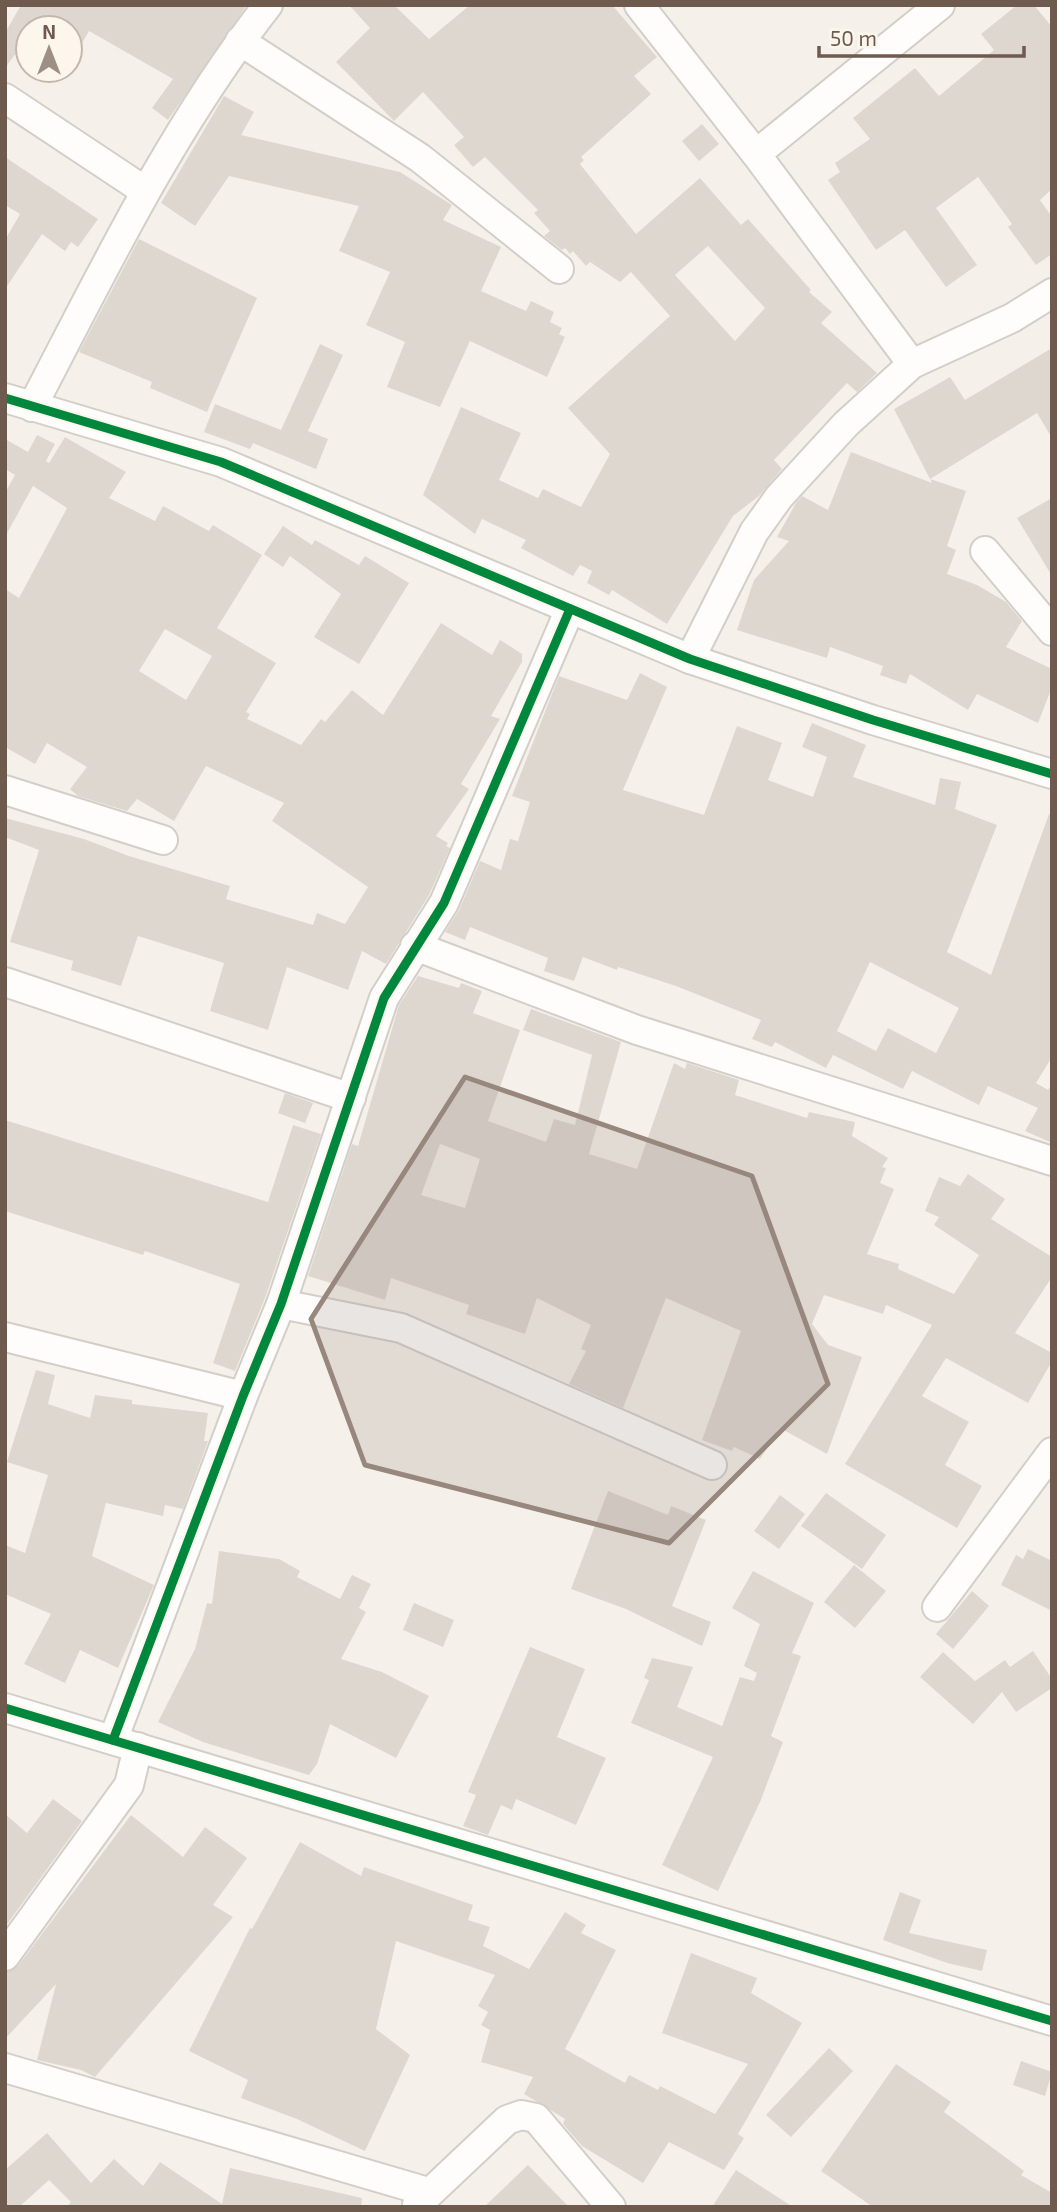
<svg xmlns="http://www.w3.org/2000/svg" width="1057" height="2212" font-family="'Exo 2',sans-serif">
  <rect width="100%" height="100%" fill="#f5f1ea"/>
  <g fill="#ded7d0" fill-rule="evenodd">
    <path d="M21,5h226l-79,115 -16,-12 21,-29 -84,-48 -19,33v-36h-42v9l-23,31v-35z"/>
    <path d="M349,5h45l35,34 41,-34h142l45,52 -23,19 17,18 -70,63 3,3 -4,4 56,70 64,-56 41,47 7,-6 63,71 -2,2 23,20 -11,11 56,50 -20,19 -10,-9 -73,77 8,9 -23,27 -26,20 -66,108 -55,-34 -3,5 -22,-12 5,-12 -12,-6 -7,11 -52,-28 5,-8 -44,-21 -7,15 -52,-39 38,-88 60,26 -22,47 39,18 5,-9 38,18 29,-53 -42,-46 102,-92 -39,-44 -11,10 -30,-20 -4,4 -13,-15 -3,3 -5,-6 -3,2 -18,-14 6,-5 -16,-18 4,-3 -53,-53 -12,10 -19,-22 10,-8 -41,-45 -29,29 -58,-59 34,-34zM708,246l57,62 -30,33 -60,-66z"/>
    <path d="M1017,5h17l18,22v162l-12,11 12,17v37l-16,11 -28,-38 4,-3 -34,-47 -42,31 41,57 -31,22 -41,-57 -29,20 -48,-70 12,-8 -5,-9 35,-24 -17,-21 62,-50 24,28 55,-46 -13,-16z"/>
    <path d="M224,96l30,16 -13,23 159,37 52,33 -9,15 58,27 -20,44 45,20 5,-10 23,11 -4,10 12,6 -3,6 6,3 -18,40 -77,-36 -30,66 -53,-20 18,-45 -39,-17 24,-53 -51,-21 20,-45 -130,-30 -34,50 -34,-23z"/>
    <path d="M702,124l17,20 -20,17 -17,-20z"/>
    <path d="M5,157l93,62 -20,28 -7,-5 -6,9 -23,-17 -37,55v-49l15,-26 -15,-9z"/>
    <path d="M139,239l118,59 -50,114 -57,-24 2,-6 -73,-30z"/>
    <path d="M320,344l23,11 -35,76 20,8 -12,30 -63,-26 -3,6 -46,-17 11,-28 66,26z"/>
    <path d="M1052,348v90l-15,-25 -107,66 36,12 -19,55 9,4 -9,24 30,11 29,17 16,19 -16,26 46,22v18l-14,36 -61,-29 -9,16 -58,-36 -4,10 -26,-9 3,-9 -53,-19 -3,11 -90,-28 17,-50 35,-39 -12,-4 19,-34 6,-7 26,14 23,-58 81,31 -38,-74 56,-32 15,23z"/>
    <path d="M37,435l18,9 -9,17 3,2 16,-26 61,35 -17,26 46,23 8,-15 46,25 4,-6 49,30 -45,73 59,35 -30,49 4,2 -3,5 54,26 20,-26 4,3 27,-32 31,25 58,-92 51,32 8,-15 22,14v8l-31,54 9,3 -39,65 8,5 -33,47 12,7 -2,3 4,2 -21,47 -43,69 -24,-13 -14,39 -61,-23 -19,63 -58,-19 14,-48 -86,-27 -17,50 -50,-16 2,-9 -63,-19 29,-92 -34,-13v-19l79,21 45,17 101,30 -4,13 87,26 4,-12 28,11 23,-37 -96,-66 12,-18 -78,-37 -32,55 -37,-22 -10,12 -49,-15 -8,-7 17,-22 -40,-24 -12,21 -30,-17v-158l14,9 48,-90 -34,-22 -28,51v-44l10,-18 -10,-6v-30l23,13zM165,629l47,27 -26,44 -47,-29z"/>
    <path d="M1052,498v78l-35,-58z"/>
    <path d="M283,526l29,19 3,-5 44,25 6,-9 44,27 -50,81 -45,-27 27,-43 -51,-38 -7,11 -19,-13z"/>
    <path d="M640,673l27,14 -44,103 81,25 33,-89 45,17 -14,37 45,17 14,-40 -25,-10 10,-24 54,22 -13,32 82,28 5,-27 21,4 -6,27 42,16 -50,127 44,23 58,-161h3v243l-16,26 12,7 4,-6v59l-27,-12 13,-23 -50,-22 -9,19 -67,-34 -9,18 -70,-34 -7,13 -51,-26 -3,5 -20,-8 9,-19 -85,-34 -58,-19 -1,3 -34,-13 -9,24 -30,-10 4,-13 -78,-31 -5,13 -20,-8 14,-22 21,-49 21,9 9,-31 8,2 12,-39 -18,-6 47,-120 68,24zM870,962l89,46 -23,45 -48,-25 -12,23 -39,-20z"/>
    <path d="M418,976l41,12 2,-5 21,8 -9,22 47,17 -32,91 58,21 8,-23 21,6 17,-70 -69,-25 8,-21 90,33 -32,112 48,15 37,-106 11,6 2,-6 52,17 -4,15 72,23 2,-6 46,10 -3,14 36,22 -6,9 4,1 -6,15 14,6 -27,65 32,10 -1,5 56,25 25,-39 -45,-30 5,-8 -14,-6 14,-34 21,9 8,-12 37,25 -14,20 61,38v20l-37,56 37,20v8l-24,42 -82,-45 -24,38 47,26 -24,43 37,21 -25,42 -112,-64 87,-139 -46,-20 -3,9 -59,-19 -12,29 16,21 34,12 -35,97 -47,-26 -20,31 -26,-12 -2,4 -30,-11 39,-109 -75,-33 -43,110 -54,-24 17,-33 -5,-2 10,-24 -54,-27 -12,36 -59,-20 3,-9 -78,-27 -6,22 -77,-24 44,-132 6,2 41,-141zM440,1144l40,15 -15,49 -44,-13z"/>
    <path d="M285,1093l28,10 -8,20 -27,-10z"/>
    <path d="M5,1120l263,82 25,-77 28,9 -56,164 -30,73 -22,-8 27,-79 -95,-33 -2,4 -138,-44z"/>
    <path d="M36,1370l19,5 -7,29 42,14 5,-23 37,5v4l76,9 -4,28h4l-25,68 -18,-4 -2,11 -57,-13 -14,53 62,29 -36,83 -38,-18 -15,33 -41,-19 27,-50 -46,-20v-49l20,8 23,-78 -41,-13z"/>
    <path d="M608,1491l60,24 3,-9 35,14 -34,86 39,16 -9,24 -76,-37 -55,-20z"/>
    <path d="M826,1493l60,42 -24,34 -61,-43z"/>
    <path d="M780,1495l25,19 -26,35 -25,-18z"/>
    <path d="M1028,1549l24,12v50l-51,-26 15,-30 7,4z"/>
    <path d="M219,1551l60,8 21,12 -3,6 43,22 12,-24 19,9 -12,24 7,4 -25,47 41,13 47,24 -33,62 -66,-34 -13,40 -8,11 -106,-33 -45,-20 37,-73 12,-46 5,1z"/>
    <path d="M854,1565l32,26 -31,37 -31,-26z"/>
    <path d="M753,1571l61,32 -22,50 9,3 -30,80 12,6 -23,60 -42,89 -56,-26 51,-108 -82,-34 18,-43 -5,-2 8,-20 41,9 -16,40 45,19 18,-49 14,4 3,-8 -13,-7 16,-42 -28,-16z"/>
    <path d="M972,1591l17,15 -36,43 -17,-15z"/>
    <path d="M414,1603l40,17 -11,27 -40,-17z"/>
    <path d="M530,1647l55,22 -28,68 49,21 -30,67 -60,-26 -4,11 -11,-5 -13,30 -25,-9 13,-31 -8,-3z"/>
    <path d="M1033,1651l19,28v9l-36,24 -14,-20 -29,32 -53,-47 23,-25 32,29 30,-21 5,7z"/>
    <path d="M53,1799l29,22 -77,106v-113l22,19z"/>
    <path d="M131,1815l52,42 22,-30 42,31 -34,47 20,12 -138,160 -14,-7 -44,-10 19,-76 -51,55v-67l13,-6z"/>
    <path d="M300,1842l61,34 3,-9 109,38 -5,15 22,7 -7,19 46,23 36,-57 21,13 -5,8 35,17 -51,99 60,34 4,-8 29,15 2,-4 55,28 33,-50 -86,-31 29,-80 66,25 -6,15 51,30 -64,111 6,4 -20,32 -55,-28 -26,41 -61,-37 -19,-22 2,-5 -41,-25 9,-17 -52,-15 9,-32 -9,-5 7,-13 -10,-6 17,-31 -99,-34 -20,88 34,26 -45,96 -68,-32 -56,-21 7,-18 -59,-29 61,-123 2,1z"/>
    <path d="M900,1892l21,8 -12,33 78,17 -5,21 -35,-8 -64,-23z"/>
    <path d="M829,2048l24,23 -62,66 -25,-22z"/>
    <path d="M1021,2061l31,11 -7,24 -32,-11z"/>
    <path d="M896,2064l55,38 -7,10 80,59 -3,4 31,18v14h-179l-52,-36z"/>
    <path d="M47,2133l44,50 23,-24 29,27 17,-24 62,42 8,-36 132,30 -1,9h-294l4,-5 -22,-22 -30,27h-14v-37z"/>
    <path d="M528,2165l41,42h-85z"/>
    <path d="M736,2170l57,37h-81z"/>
  </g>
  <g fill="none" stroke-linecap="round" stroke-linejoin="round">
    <g stroke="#d4cec8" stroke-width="32">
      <g id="minor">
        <path d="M639,5l117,149 156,210"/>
        <path d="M240,41l180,117 139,111"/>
        <path d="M5,98l140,93"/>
        <path d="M756,154l184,-149"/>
        <path d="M5,398l216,64 469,197 183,61 179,54"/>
        <path d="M32,407c72,-138 140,-279 236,-402"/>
        <path d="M985,551l67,80"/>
        <path d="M690,659l64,-127 25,-35 67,-73 66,-60 100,-46 40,-25"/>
        <path d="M5,790l158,50"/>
        <path d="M415,946l222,84 415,131"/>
        <path d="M5,982l346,116"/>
        <path d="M281,1304l120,24 311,137"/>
        <path d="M5,1337l238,59"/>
        <path d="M937,1607l115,-155"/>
        <path d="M5,1708l1047,313"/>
        <path d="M113,1740l130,-344 38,-92 103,-306 60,-95 126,-294"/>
        <path d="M5,1956l124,-171 9,-38"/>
        <path d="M5,2068l423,124"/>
        <path d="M417,2205l90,-85 14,-5 15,3 75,89"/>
      </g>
    </g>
    <use href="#minor" stroke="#fefdfc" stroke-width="28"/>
    <g stroke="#fdf6ec" stroke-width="13">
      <g id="cycleway">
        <path d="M5,398l216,64 469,197 183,61 179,54"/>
        <path d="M5,1708l1047,313"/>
        <path d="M113,1740l130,-344 38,-92 103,-306 60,-95 126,-294"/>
      </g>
    </g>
    <use href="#cycleway" stroke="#00873e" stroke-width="9"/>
  </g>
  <path fill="#97877d" fill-opacity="0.2" stroke="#97877d" stroke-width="5" stroke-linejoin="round" d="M465,1077l287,99 76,208 -159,159 -304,-78 -54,-146z"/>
  <rect width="1057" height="2212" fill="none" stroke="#6f5a4e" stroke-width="14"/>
  <g transform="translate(49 49)"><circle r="33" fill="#fdf6ec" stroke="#c4b8ad" stroke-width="2"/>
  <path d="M0-5L12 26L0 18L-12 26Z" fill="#9e8f85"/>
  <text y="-10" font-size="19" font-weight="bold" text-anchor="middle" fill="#6f5a4e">N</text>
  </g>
  <path d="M819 46v10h205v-10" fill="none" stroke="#6f5a4e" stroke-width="3.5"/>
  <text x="830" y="46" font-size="21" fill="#6f5a4e" stroke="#fdf6ec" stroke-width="5" paint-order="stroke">50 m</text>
</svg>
